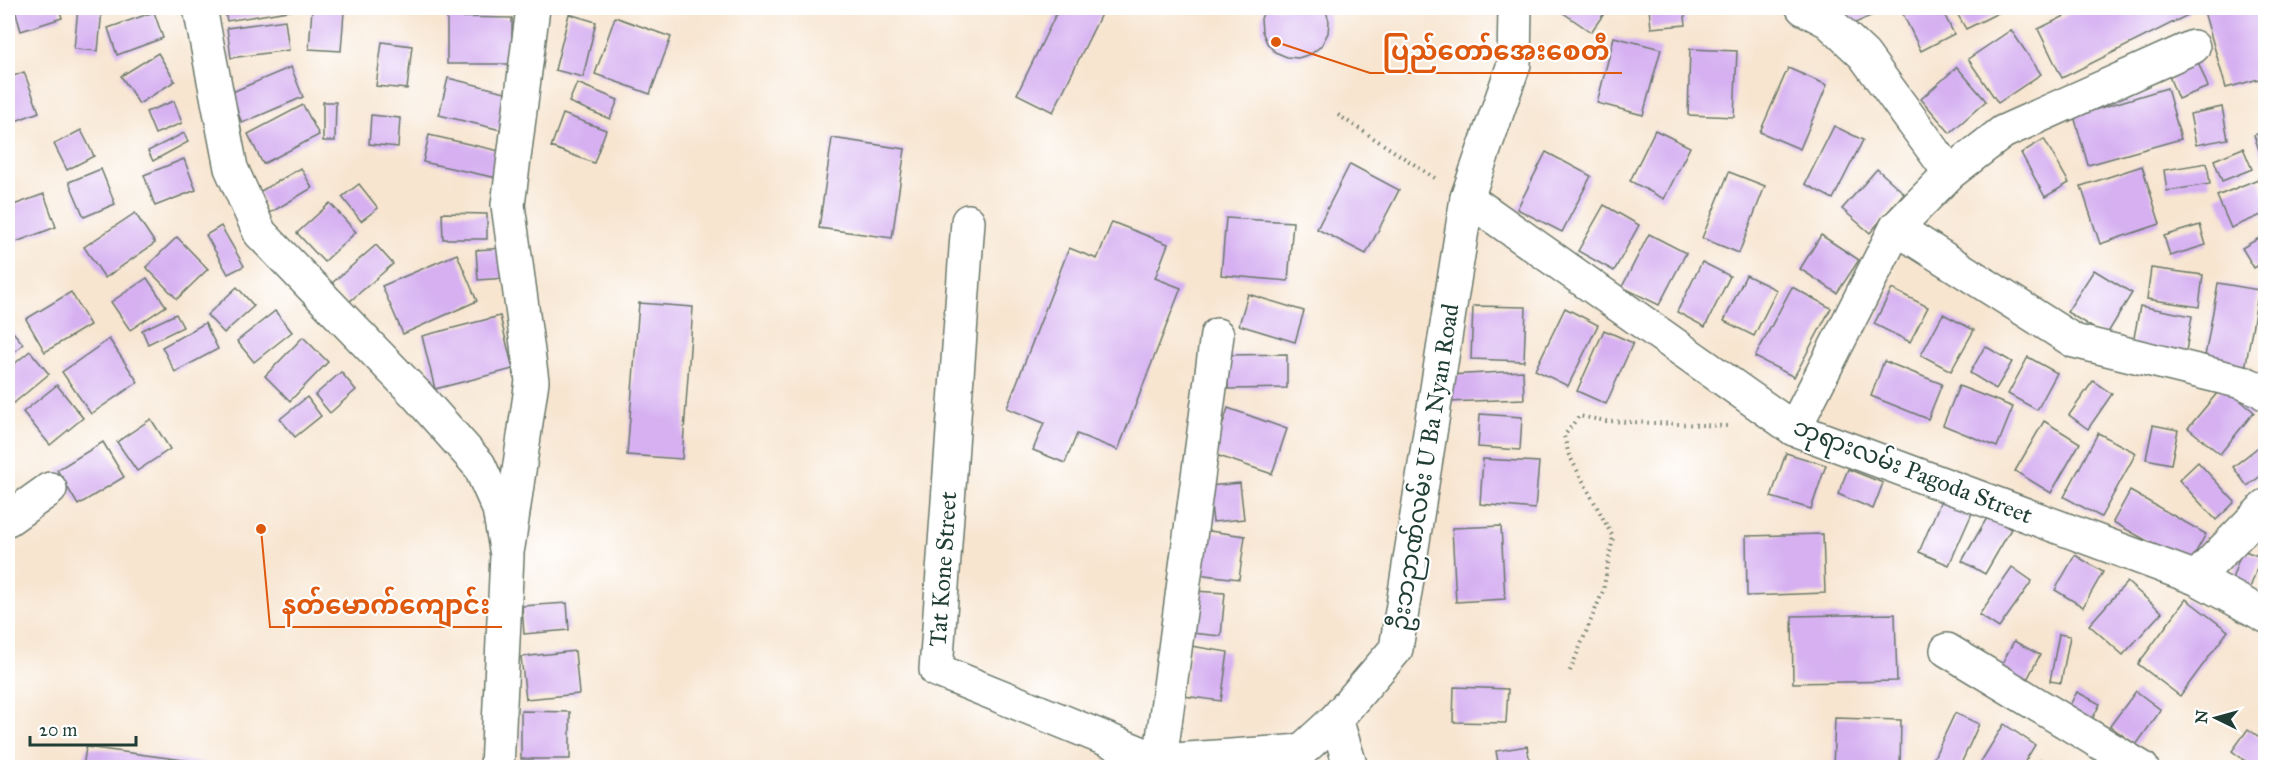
<svg xmlns="http://www.w3.org/2000/svg" width="2273" height="775" font-family="'IM FELL Great Primer','Noto Sans Myanmar',serif">
  <rect width="100%" height="100%" fill="#fff"/>
  <filter id="ink" filterUnits="userSpaceOnUse"><feTurbulence type="fractalNoise" baseFrequency=".0167" numOctaves="2"/><feDisplacementMap in="SourceGraphic" scale="12" xChannelSelector="R" yChannelSelector="G"/><feConvolveMatrix kernelMatrix="1 2 1 2 8 2 1 2 1" color-interpolation-filters="sRGB"/></filter>
  <filter id="wash" filterUnits="userSpaceOnUse"><feTurbulence type="fractalNoise" baseFrequency=".008" numOctaves="4" result="noise"/><feDisplacementMap in="SourceGraphic" scale="24" xChannelSelector="R" yChannelSelector="G"/><feGaussianBlur stdDeviation="1.35" result="paint"/><feColorMatrix in="noise" values="0 0 0 0 0 0 0 0 0 0 0 0 0 0 0 0 0 1.4 0 .05"/><feComposite in="paint" operator="in"/></filter>
  <g filter="url(#wash)">
    <rect width="100%" height="100%" fill="#f7e5d0"/>
    <g id="blocks">
      <g fill="#d6b0f1">
        <path d="M22,8h37l3,10 -41,13 -6,-21z"/>
        <path d="M78,8l24,2 -4,41 -24,-2z"/>
        <path d="M224,8h69v2l-66,11z"/>
        <path d="M1059,8h45l-51,104 -36,-18z"/>
        <path d="M1265,8h60l4,13 -1,12 -7,13 -10,8 -13,4 -11,-1 -12,-5 -8,-9 -5,-12 -1,-12z"/>
        <path d="M1556,8h52l-17,24z"/>
        <path d="M1649,8h35l2,17 -35,3z"/>
        <path d="M1834,8h33l4,8 -27,12z"/>
        <path d="M1911,8h30l13,26 -33,17 -19,-39z"/>
        <path d="M1954,8h54l-42,21z"/>
        <path d="M2081,8h106l3,6 -128,64 -24,-49z"/>
        <path d="M2203,8h63v69l-40,11z"/>
        <path d="M312,9l32,3 -3,39 -32,-2z"/>
        <path d="M154,12l9,26 -46,17 -9,-27z"/>
        <path d="M569,14l27,8 -13,55 -28,-7z"/>
        <path d="M447,17l65,1v46h-65z"/>
        <path d="M615,17l56,20 -21,57 -55,-20z"/>
        <path d="M285,20l4,30 -58,8 -4,-30z"/>
        <path d="M2011,30l30,44 -43,29 -30,-44z"/>
        <path d="M1614,37l47,12 -18,66 -46,-12z"/>
        <path d="M382,42l30,4 -5,43 -31,-3z"/>
        <path d="M1690,49l47,2 -3,66 -46,-2z"/>
        <path d="M158,53l17,28 -36,23 -18,-28z"/>
        <path d="M2197,59l11,28 -30,12 -11,-28z"/>
        <path d="M291,67l12,30 -61,26 -12,-30z"/>
        <path d="M1957,67l29,34 -36,32 -29,-34z"/>
        <path d="M1788,68l39,17 -27,64 -40,-17z"/>
        <path d="M24,72l15,40 -31,12v-46z"/>
        <path d="M448,78l61,15 -8,37 -62,-15z"/>
        <path d="M577,83l41,17 -8,19 -41,-17z"/>
        <path d="M2167,88l14,51 -93,26 -14,-49z"/>
        <path d="M174,101l8,22 -27,11 -9,-22z"/>
        <path d="M323,102h13l-1,39h-12z"/>
        <path d="M303,105l16,30 -56,29 -15,-30z"/>
        <path d="M2222,107l6,32 -32,6 -6,-31z"/>
        <path d="M563,114l43,16 -12,33 -43,-16z"/>
        <path d="M371,115l29,3 -2,29 -29,-3z"/>
        <path d="M1834,126l29,14 -30,59 -28,-15z"/>
        <path d="M81,130l13,26 -27,14 -13,-26z"/>
        <path d="M1655,130l35,17 -26,52 -34,-18z"/>
        <path d="M2266,131v37h-1l-11,-33z"/>
        <path d="M184,133l4,9 -35,19 -5,-10z"/>
        <path d="M429,135l75,17 -7,26 -74,-16z"/>
        <path d="M832,138l73,11 -13,89 -73,-10z"/>
        <path d="M2044,139l25,44 -24,14 -24,-44z"/>
        <path d="M2243,148l9,21 -30,12 -8,-21z"/>
        <path d="M1546,152l45,24 -29,56 -45,-23z"/>
        <path d="M184,159l12,31 -41,16 -11,-31z"/>
        <path d="M2207,163l3,21 -43,7 -3,-21z"/>
        <path d="M1350,164l49,26 -33,64 -49,-25z"/>
        <path d="M2142,166l18,58 -60,20 -19,-58z"/>
        <path d="M301,168l11,20 -42,25 -11,-21z"/>
        <path d="M101,169l14,35 -31,13 -15,-35z"/>
        <path d="M1877,169l27,24 -34,40 -28,-24z"/>
        <path d="M1729,172l36,14 -26,67 -37,-15z"/>
        <path d="M2258,179l8,19v15l-35,15 -14,-32z"/>
        <path d="M359,184l19,24 -17,13 -19,-24z"/>
        <path d="M44,194l12,33 -48,18v-38z"/>
        <path d="M330,203l26,29 -32,30 -27,-29z"/>
        <path d="M1604,205l35,20 -25,46 -36,-20z"/>
        <path d="M135,213l20,30 -50,35 -21,-31z"/>
        <path d="M442,213l45,1v25h-44z"/>
        <path d="M1226,218l67,4 -5,59 -67,-6z"/>
        <path d="M1112,222l56,22 -13,34 26,10 -63,162 -41,-16 -12,29 -32,-13 11,-27 -37,-15 62,-160 28,11z"/>
        <path d="M2200,225l6,20 -36,11 -6,-20z"/>
        <path d="M221,226l23,40 -16,8 -22,-39z"/>
        <path d="M1649,234l37,19 -27,52 -37,-18z"/>
        <path d="M2266,234v27l-12,7 -12,-20z"/>
        <path d="M1821,235l38,25 -22,33 -37,-24z"/>
        <path d="M177,237l31,32 -31,30 -31,-32z"/>
        <path d="M376,245l17,19 -44,38 -17,-19z"/>
        <path d="M504,248l2,30 -28,2 -2,-30z"/>
        <path d="M457,254l20,47 -74,33 -21,-48z"/>
        <path d="M1702,262l28,14 -25,51 -28,-15z"/>
        <path d="M2151,268l52,7 -4,32 -52,-8z"/>
        <path d="M2094,270l38,23 -26,43 -39,-24z"/>
        <path d="M1746,275l31,15 -23,46 -30,-15z"/>
        <path d="M147,278l19,28 -36,24 -19,-28z"/>
        <path d="M2218,283l41,7 -14,79 -41,-7z"/>
        <path d="M237,287l17,19 -30,27 -17,-18z"/>
        <path d="M1792,287l39,21 -37,69 -39,-20z"/>
        <path d="M1892,289l36,18 -18,35 -36,-18z"/>
        <path d="M71,292l19,33 -45,27 -19,-33z"/>
        <path d="M1248,294l56,17 -9,31 -56,-17z"/>
        <path d="M639,303l54,4 -11,152 -55,-4z"/>
        <path d="M1473,306l53,1 -2,54 -53,-2z"/>
        <path d="M2140,306l52,10 -7,41 -53,-9z"/>
        <path d="M1565,308l33,17 -30,61 -33,-16z"/>
        <path d="M275,311l17,21 -38,30 -17,-21z"/>
        <path d="M176,314l7,13 -35,17 -6,-14z"/>
        <path d="M1943,314l31,16 -23,41 -30,-16z"/>
        <path d="M500,316l13,53 -78,20 -13,-53z"/>
        <path d="M205,323l13,26 -43,23 -13,-25z"/>
        <path d="M8,326l15,18 -15,14z"/>
        <path d="M1604,330l29,13 -27,61 -29,-13z"/>
        <path d="M303,337l25,25 -38,39 -25,-25z"/>
        <path d="M109,339l29,43 -47,32 -29,-42z"/>
        <path d="M1985,346l27,16 -16,27 -26,-16z"/>
        <path d="M30,351l19,23 -41,34v-39z"/>
        <path d="M1287,354v34l-59,1v-34z"/>
        <path d="M2028,357l29,16 -20,37 -29,-16z"/>
        <path d="M1884,361l58,23 -14,35 -57,-23z"/>
        <path d="M1523,371l1,28 -76,3v-27z"/>
        <path d="M341,372l15,18 -26,23 -15,-18z"/>
        <path d="M2093,381l19,13 -24,35 -19,-14z"/>
        <path d="M57,385l26,33 -33,27 -27,-33z"/>
        <path d="M1959,386l54,21 -16,40 -54,-22z"/>
        <path d="M2223,386l31,26 -34,42 -32,-26z"/>
        <path d="M307,397l14,19 -26,21 -15,-18z"/>
        <path d="M1228,408l59,21 -15,45 -59,-20z"/>
        <path d="M1480,414l42,3 -2,33 -42,-3z"/>
        <path d="M151,419l19,30 -33,22 -20,-29z"/>
        <path d="M2044,421l36,22 -29,50 -36,-22z"/>
        <path d="M2153,425l25,5 -7,34 -25,-5z"/>
        <path d="M2098,433l38,20 -35,64 -37,-20z"/>
        <path d="M2266,441v31l-19,14 -14,-19z"/>
        <path d="M103,442l21,35 -46,28 -21,-35z"/>
        <path d="M1786,453l40,12 -15,44 -40,-12z"/>
        <path d="M1483,459l56,3 -4,47 -55,-5z"/>
        <path d="M2198,462l37,40 -19,18 -37,-40z"/>
        <path d="M1848,469l35,14 -10,26 -35,-15z"/>
        <path d="M1240,483l4,36 -31,3 -4,-36z"/>
        <path d="M2130,491l76,43 -17,30 -76,-42z"/>
        <path d="M1942,498l31,13 -24,54 -30,-13z"/>
        <path d="M1988,516l23,13 -26,45 -23,-13z"/>
        <path d="M1501,526l4,73 -49,3 -4,-74z"/>
        <path d="M1202,530l43,6 -6,43 -43,-5z"/>
        <path d="M1823,534l2,59 -78,3 -1,-60z"/>
        <path d="M2242,550l19,7 -12,34 -19,-6z"/>
        <path d="M2075,555l28,17 -20,35 -28,-17z"/>
        <path d="M2012,567l20,14 -33,47 -20,-13z"/>
        <path d="M2127,582l35,30 -39,43 -34,-30z"/>
        <path d="M1195,591l30,2 -4,43 -30,-3z"/>
        <path d="M2186,599l42,32 -48,65 -42,-32z"/>
        <path d="M567,603l2,27 -45,4 -2,-28z"/>
        <path d="M1895,614l2,67 -104,2 -1,-67z"/>
        <path d="M2059,634l11,2 -9,47 -11,-2z"/>
        <path d="M2014,641l26,14 -17,32 -26,-14z"/>
        <path d="M1191,646l37,6 -7,49 -37,-5z"/>
        <path d="M575,651l4,43 -53,5 -5,-42z"/>
        <path d="M1454,687l54,2 -2,34 -53,-1z"/>
        <path d="M2136,691l25,19 -25,35 -26,-19z"/>
        <path d="M2077,692l23,12 -12,23 -23,-13z"/>
        <path d="M521,711l49,1v47h-49z"/>
        <path d="M1955,713l24,11 -20,44h-30z"/>
        <path d="M1835,718l66,2 -1,48h-67z"/>
        <path d="M2004,724l31,21 -14,23h-44z"/>
        <path d="M2248,729l18,13v22l-3,4h-8l-23,-17z"/>
        <path d="M1527,746l4,22h-32l-3,-17z"/>
        <path d="M86,747l127,17v4h-130z"/>
        <path d="M2040,760l14,8h-18z"/>
      </g>
    </g>
  </g>
  <g filter="url(#ink)">
    <use href="#blocks" fill-opacity="0" stroke="#6b786b" stroke-width="1.5"/>
    <g fill="none" stroke-linecap="round" stroke-linejoin="round">
      <g stroke="#6b786b" stroke-width="36">
        <g id="street">
          <path d="M1803,8l25,13 36,34 86,118"/>
          <path d="M1467,198l327,231 402,149 70,38"/>
          <path d="M968,221l-32,449 224,91"/>
          <path d="M1896,228l178,113 168,41 19,8 5,4"/>
          <path d="M1794,429l102,-201 54,-55 53,-41 190,-85"/>
          <path d="M8,519l42,-30"/>
          <path d="M508,547l24,-166 -24,-176 25,-197"/>
          <path d="M2196,578l70,-72"/>
          <path d="M1947,650l195,118"/>
          <path d="M1336,719l15,49"/>
          <path d="M1159,768l1,-7 141,-10 35,-32 60,-70 71,-451 47,-134 1,-56"/>
          <path d="M1163,768l-3,-7 57,-426"/>
        </g>
      </g>
      <g stroke="#6b786b" stroke-width="36">
        <path id="secondary" d="M200,8l31,160 29,65 157,162 62,70 20,44 8,46 -10,213"/>
      </g>
      <g stroke="#6b786b" stroke-width="4" stroke-dasharray="1.5 4.5" stroke-linecap="butt">
        <path d="M1338,115l100,65"/>
        <path d="M1570,671l33,-80 10,-54 -44,-82 -5,-19 15,-20 27,5 121,5"/>
      </g>
      <use href="#street" stroke="#fff" stroke-width="33"/>
      <use href="#secondary" stroke="#fff" stroke-width="33"/>
    </g>
  </g>
  <g text-anchor="middle" stroke-width="4.5" stroke-linejoin="round" paint-order="stroke">
    <g font-size="24" fill="#1f3d34" stroke="#fff">
      <text transform="translate(1425 467) rotate(-81)" y="8">ဦးဘဉာဏ်လမ်း U Ba Nyan Road</text>
      <text transform="translate(1913 471) rotate(21)" y="8">ဘုရားလမ်း Pagoda Street</text>
      <text transform="translate(943 569) rotate(-86)" y="8">Tat Kone Street</text>
    </g>
  </g>
  <path fill="none" stroke="#de580e" stroke-width="2" d="M1276 42L1370 73H1622M261 529L270 627H502"/>
  <g fill="#de580e" stroke="#fff" stroke-width="2">
    <circle cx="1276" cy="42" r="6"/>
    <circle cx="261" cy="529" r="6"/>
  </g>
  <g font-size="26" text-anchor="middle" font-weight="bold" fill="#de580e" stroke="#fff" stroke-width="4.5" stroke-linejoin="round" paint-order="stroke">
    <text x="1496" y="60">ပြည်တော်အေးစေတီ</text>
    <text x="386" y="614">နတ်မောက်ကျောင်း</text>
  </g>
  <rect width="2273" height="775" fill="none" stroke="#fff" stroke-width="30"/>
  <g transform="translate(2216 718) rotate(275)" stroke="#ffffff" stroke-width="4.5" paint-order="stroke">
  <path d="M0-4.5L10 22L0 15L-10 22Z" fill="#1f3d34"/>
  <text y="-9" font-size="16" font-weight="bold" text-anchor="middle" fill="#1f3d34">N</text>
  </g>
  <path d="M30 736v9h106v-9" fill="none" stroke="#1f3d34" stroke-width="3"/>
  <text x="39" y="736" font-size="18" fill="#1f3d34" stroke="#ffffff" stroke-width="4.5" paint-order="stroke">20 m</text>
</svg>
